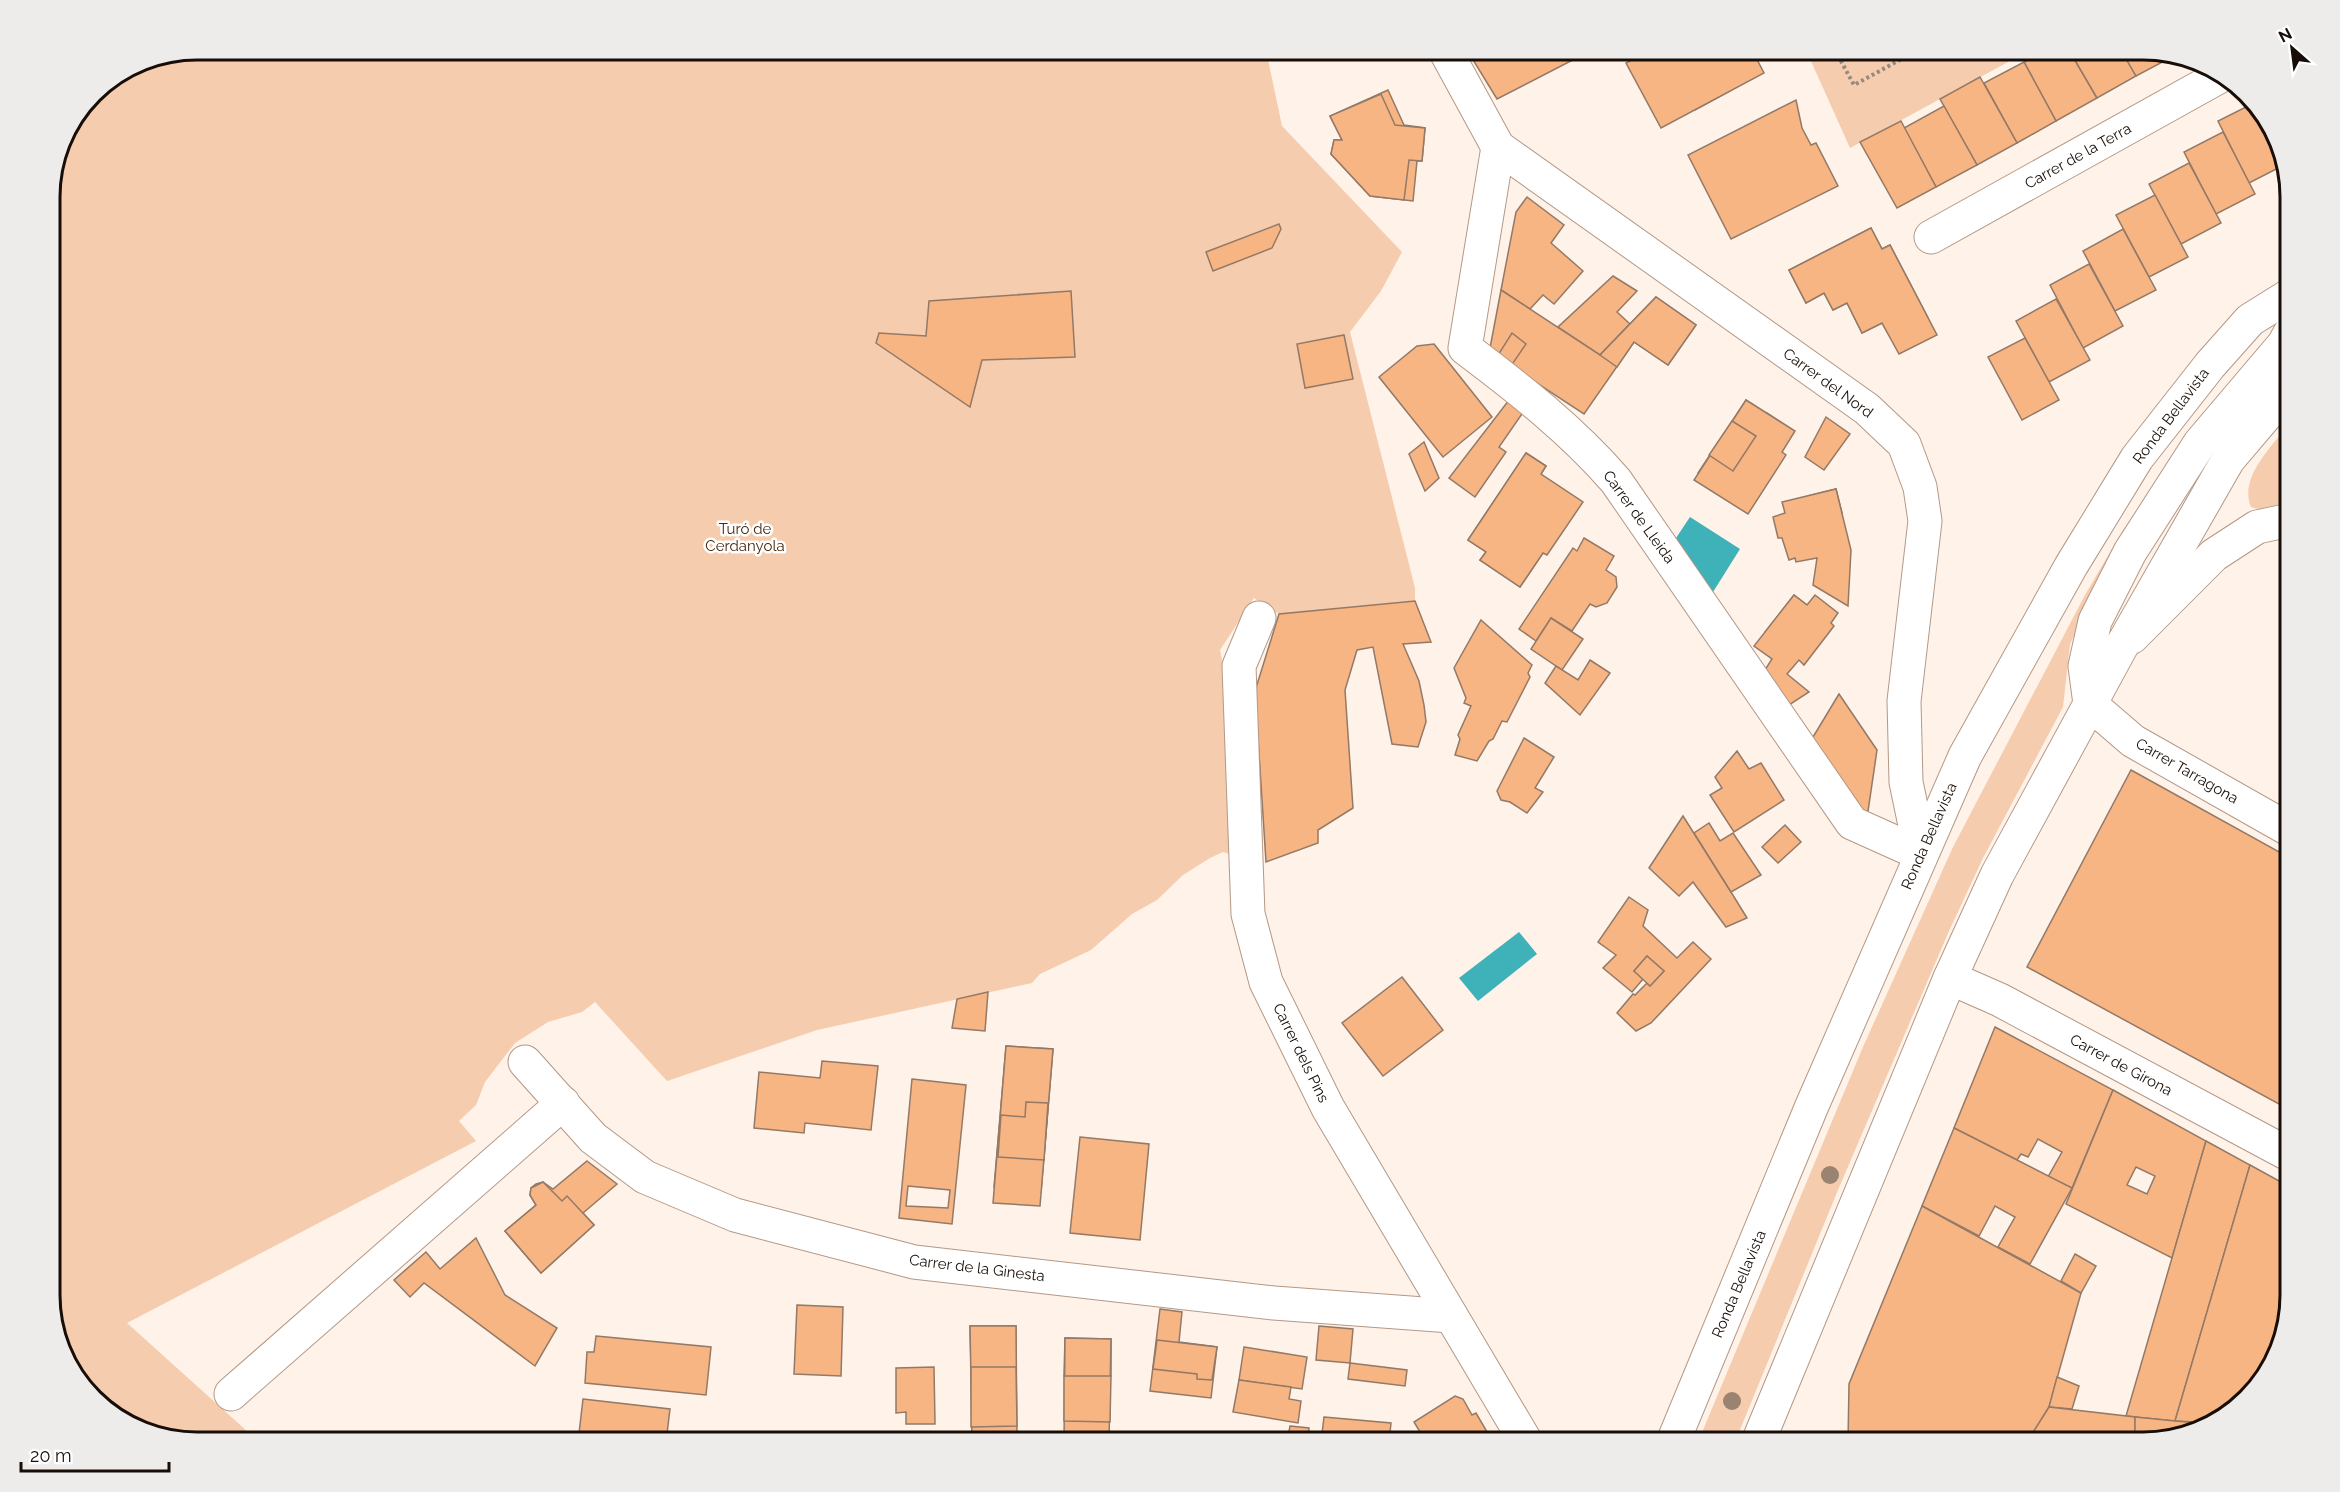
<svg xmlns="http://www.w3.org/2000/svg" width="2340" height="1492" font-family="Raleway,sans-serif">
  <rect width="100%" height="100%" fill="#fef2e9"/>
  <g fill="#f5ccae">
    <path d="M197,50h1069l16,76 120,126 -21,39 -31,41 65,256v13l-136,13 -25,-16 -34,52 10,51 7,155 -14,-4 -13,6 -27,17 -26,25 -25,14 -41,36 -51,24 -8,9 -215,47 -150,51 -72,-79 -13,10 -34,10 -33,21 -30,39 -9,23 -17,16 17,20 -349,182 132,119h-62l-82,-24 -46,-50 -19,-64v-1116l11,-48 32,-47 48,-32z"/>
    <path d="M1806,50h224l-180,98z"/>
    <path d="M2208,409l-117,190 -21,45 -7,63 -80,151 -34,73 -111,259 -103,252h-37l165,-395 90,-200 132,-252 38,-65z"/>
    <path d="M2290,422v81l-28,7 -11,-3c-13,-30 23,-62 39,-85z"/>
  </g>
  <g fill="#3eb1b9">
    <path d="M1690,517l50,32 -27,43 -37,-54z"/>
    <path d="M1519,932l18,22 -59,47 -19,-23z"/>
  </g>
  <g fill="#f8b584" stroke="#937966" stroke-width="1.5" fill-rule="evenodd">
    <path d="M1467,50h125l-95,49z"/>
    <path d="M1651,50l77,1 19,-1 -33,17 14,25 -33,18 -15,-30 -27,15 -19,-36z"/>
    <path d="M1651,50h101l12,23 -103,55 -35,-65z"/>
    <path d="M2047,50h22l28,48 -41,23 -32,-59z"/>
    <path d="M2069,50h52l15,26 -39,22z"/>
    <path d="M2121,50h22l27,8 -34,18z"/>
    <path d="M2024,62l32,59 -39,22 -33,-60z"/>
    <path d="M1980,77l37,66 -40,22 -37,-66z"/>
    <path d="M1388,90l16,35 21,3 -3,33h-5l-4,40 -43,-5 -39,-42 3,-14h8l-12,-24z"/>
    <path d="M1381,94l14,31 30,3 -3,33 -13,-1 -5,40 -34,-4 -39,-42 3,-14h8l-12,-24z"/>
    <path d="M1796,100l6,28 9,17 5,-2 22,43 -107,53 -43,-84z"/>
    <path d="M2252,104l19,20 11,42 -33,17 -31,-62z"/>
    <path d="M1944,106l33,59 -41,22 -32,-59z"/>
    <path d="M1901,121l35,66 -39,21 -37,-66z"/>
    <path d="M2223,132l32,62 -39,20 -32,-62z"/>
    <path d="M2189,163l32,60 -40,21 -32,-60z"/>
    <path d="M2155,195l33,62 -39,20 -33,-62z"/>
    <path d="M1527,197l37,28 -13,18 32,28 -29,33 -11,-9 -13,14 -29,-19 15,-78z"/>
    <path d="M1279,224l2,5 -9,19 -59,23 -7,-19z"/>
    <path d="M1871,228l11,21 8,-4 38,73 -38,19 -8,-14 -20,10 -15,-30 -14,7 -9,-17 -18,10 -17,-33z"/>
    <path d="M1871,228l11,21 8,-4 47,90 -38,19 -17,-31 -20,10 -15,-30 -14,7 -9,-17 -18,10 -17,-33z"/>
    <path d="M2123,229l33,61 -41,21 -32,-60z"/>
    <path d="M2089,264l34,62 -40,22 -33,-63z"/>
    <path d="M1613,276l24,15 -20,21 13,12 -30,31 -42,-28z"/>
    <path d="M1501,290l99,65 56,-58 40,28 -28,40 -34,-23 -50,72 -73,-48 -21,-18z"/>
    <path d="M1071,291l4,66 -93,3 -12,47 -94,-64 3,-10 47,3 3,-35z"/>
    <path d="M1656,297l40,28 -28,40 -34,-23 -17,25 -17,-12z"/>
    <path d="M2056,299l34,61 -41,22 -33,-61z"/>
    <path d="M1512,333l14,11 -15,22 -13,-11z"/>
    <path d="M1344,335l9,44 -48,9 -8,-44z"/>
    <path d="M2025,338l34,62 -37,20 -34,-63z"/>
    <path d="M1434,344l58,73 -49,40 -64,-80 38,-31z"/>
    <path d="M1509,400l15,11 -25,36 7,5 -31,45 -26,-19z"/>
    <path d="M1746,400l12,8 -4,6 8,5 5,-6 22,15 -14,20 3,2 -9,15 -3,-2 -14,21 -19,-13 -12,17 -23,-15z"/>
    <path d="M1746,400l49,31 -13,21 4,3 -38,59 -54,-34z"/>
    <path d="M1826,417l24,17 -26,36 -19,-13z"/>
    <path d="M1732,421l24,15 -23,35 -24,-16z"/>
    <path d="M1424,442l15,36 -14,13 -16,-37z"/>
    <path d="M1526,453l20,13 -7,11 38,25 -57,85 -40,-27 6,-8 -18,-12z"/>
    <path d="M1526,453l20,13 -5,8 42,28 -36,53 -4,-2 -23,34 -40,-27 6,-8 -18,-12z"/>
    <path d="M1836,489l6,24 -29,7 -5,-24z"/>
    <path d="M1836,489l15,61 -3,56 -35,-21 4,-27 -21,4 -1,-4 -6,2 -7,-22h-4l-5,-21 12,-4 -3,-11z"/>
    <path d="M1584,538l30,18 -8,14 10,7 1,10 -10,16 -11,4 -6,-3 -18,27 -21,-13 -15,23 -17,-12 54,-81 4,3z"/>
    <path d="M1794,595l26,20 -29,37 -26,-20z"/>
    <path d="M1794,595l13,10 8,-10 23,18 -7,10 3,3 -30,39 -5,-5 -12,14 22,18 -23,15 -23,-34 9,-14 -18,-13z"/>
    <path d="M1415,601l16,41 -28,2 16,37 5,24 2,17 -8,25 -26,-3 -19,-97 -16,3 -12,40 8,118 -35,22v13l-52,19 -11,-171 24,-77z"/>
    <path d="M1551,618l32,21 -21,31 -31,-21z"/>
    <path d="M1481,620l51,45 -4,8 2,4 -23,45 -5,-1 -9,18 -4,2 -12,20 -22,-6 5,-16 -2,-4 13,-29 -7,-3 2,-5 -12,-30z"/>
    <path d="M1590,660l20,13 -30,42 -35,-32 11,-17 22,14z"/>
    <path d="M1839,694l38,56 -10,68 -57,-76z"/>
    <path d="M1524,738l30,19 -19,31 8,4 -16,21 -17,-11 -9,-2 -4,-9z"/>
    <path d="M1737,751l12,18 12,-6 23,37 -50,32 -24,-37 12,-7 -7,-11z"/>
    <path d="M2131,770l159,88v252l-263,-143z"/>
    <path d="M1683,816l48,76 16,26 -21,9 -33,-45 -14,14 -30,-28z"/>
    <path d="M1709,823l11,18 13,-8 28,42 -30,17 -37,-59z"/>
    <path d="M1785,825l16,17 -23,21 -16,-16z"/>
    <path d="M1629,897l19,13 -5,16 34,32 16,-16 18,17 -60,64 -15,8 -19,-18 16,-19 2,1 12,-12 3,3 14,-15 -17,-15 -13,15 9,8 -11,13 -29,-24 13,-13 -18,-13z"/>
    <path d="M1647,956l17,15 -14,15 -16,-15z"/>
    <path d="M1402,977l41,53 -60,46 -41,-53z"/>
    <path d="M988,992l-3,39 -33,-3 5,-29z"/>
    <path d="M1995,1027l118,63 -41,98 -24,-11 14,-25 -24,-13 -10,18 -7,-3 -4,6 -63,-32z"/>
    <path d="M1006,1046l47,3 -12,143 -47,-5z"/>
    <path d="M1006,1046l47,3 -13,157 -47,-3z"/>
    <path d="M822,1061l56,5 -7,64 -66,-7 -1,10 -50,-5 5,-56 61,6z"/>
    <path d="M912,1079l54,6 -14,139 -53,-6zM908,1186l42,4 -2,18 -42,-2z"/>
    <path d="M2113,1090l93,51 -34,117 -106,-54zM2136,1167l19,9 -8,18 -20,-9z"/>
    <path d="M1026,1102l22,1 -4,57 -46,-3 3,-42 24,2z"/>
    <path d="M1954,1128l118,60 -42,76 -32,-17 17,-30 -20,-11 -16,30 -57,-30z"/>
    <path d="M1080,1137l69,7 -9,96 -70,-7z"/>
    <path d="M2206,1141l44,24 -19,65 -56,191 -49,-5z"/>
    <path d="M587,1161l30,23 -34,29 11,12 -53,48 -36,-42 31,-26 -6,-10 1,-7 5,-4 7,-2 10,7z"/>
    <path d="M2250,1165l40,22v108l-24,82 -50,46 -41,-2z"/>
    <path d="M543,1182l19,19 5,-5 27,29 -53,48 -36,-42 31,-26 -6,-10 1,-7z"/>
    <path d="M1922,1206l159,87 -32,114 -22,35h-179l1,-58z"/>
    <path d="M476,1238l29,57 52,33 -22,38 -111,-83 -14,14 -16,-17 32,-28 14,17z"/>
    <path d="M2075,1254l21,12 -15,27 -20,-12z"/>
    <path d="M797,1305l46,2 -2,69 -47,-2z"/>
    <path d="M1160,1309l22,3 -3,30 38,5 -6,51 -61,-7z"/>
    <path d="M970,1326h46v41h-45z"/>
    <path d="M970,1326h46l1,113 -9,-1v4h-29v-4h-7z"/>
    <path d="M1319,1326l34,3 -3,34 -34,-3z"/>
    <path d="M596,1336l115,11 -5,48 -121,-12 2,-31h7z"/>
    <path d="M1065,1338l46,1v37h-47z"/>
    <path d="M1065,1338l46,1 -2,103h-45z"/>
    <path d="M1157,1340l60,7 -5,33 -15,-1v-5l-44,-5z"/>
    <path d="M1244,1347l63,10 -5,32 -63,-9z"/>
    <path d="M1350,1363l57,7 -2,16 -57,-7z"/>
    <path d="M934,1367l1,57h-29v-12l-10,1v-45z"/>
    <path d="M971,1367h45l1,59 -46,1z"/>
    <path d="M1064,1376h47l-1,46 -46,-1z"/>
    <path d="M2057,1377l22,9 -7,23 -23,-2z"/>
    <path d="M1239,1380l52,7 -2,12 12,2 -3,22 -65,-11z"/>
    <path d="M1455,1396l8,3 9,16 4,-2 17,29h-67l-12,-20z"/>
    <path d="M583,1399l87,10 -4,33h-88z"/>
    <path d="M2049,1407l86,10v25h-108z"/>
    <path d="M1324,1417l67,6 -2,19h-68z"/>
    <path d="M2135,1417l40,4 36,3 -76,18z"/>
    <path d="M1290,1426l19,2 -1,14h-21z"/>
  </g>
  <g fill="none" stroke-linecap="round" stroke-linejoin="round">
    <g stroke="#b49885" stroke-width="35">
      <path id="pedestrian" d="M1931,237l293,-163"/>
    </g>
    <g stroke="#b49885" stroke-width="35">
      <g id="minor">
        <path d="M1445,50l53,97 369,262 37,35 16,43 5,34 -21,180 2,81 15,72"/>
        <path d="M1498,147l-33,201c53,40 107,82 151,133l236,342 69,31"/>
        <path d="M1259,618l-20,48 9,248 18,68 62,126 198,334"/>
        <path d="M2132,637l82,-82 43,-28 33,-7"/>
        <path d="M2090,704l43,37 157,89"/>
        <path d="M1950,978l50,22 290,155"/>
        <path d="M525,1062l68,76 52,39 90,38 179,47 360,41 177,13"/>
        <path d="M231,1394l332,-291"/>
      </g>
    </g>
    <g stroke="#b49885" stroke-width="35">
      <g id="tertiary">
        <path d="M2090,704l-5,-38 10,-45 35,-69 70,-109 84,-99 6,-11"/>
        <path d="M1673,1442l138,-334 154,-352 106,-190 66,-108 73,-93 40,-45 40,-25"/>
        <path d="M1758,1442l192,-464 47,-103 123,-226 108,-189 62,-73"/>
      </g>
    </g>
    <g stroke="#958a82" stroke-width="4" stroke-dasharray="3 3" stroke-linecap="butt">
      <path d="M1835,50l19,35 64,-35"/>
      <path d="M2282,478l8,-13"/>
    </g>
    <use href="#pedestrian" stroke="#fff" stroke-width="33"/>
    <use href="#minor" stroke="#fff" stroke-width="33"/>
    <use href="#tertiary" stroke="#fff" stroke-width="33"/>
  </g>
  <g fill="#9a8370">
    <circle cx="1830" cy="1175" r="9"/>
    <circle cx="1732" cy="1401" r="9"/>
  </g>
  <g text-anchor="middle" stroke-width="5" stroke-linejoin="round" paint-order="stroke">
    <g font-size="15" fill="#180e07" stroke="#fff">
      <text transform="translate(2078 156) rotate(-29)" y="5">Carrer de la Terra</text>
      <text transform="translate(1828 383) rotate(36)" y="5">Carrer del Nord</text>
      <text transform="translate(2171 416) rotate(-53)" y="5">Ronda Bellavista</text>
      <text transform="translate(1639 517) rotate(54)" y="5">Carrer de Lleida</text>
      <text transform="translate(2187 771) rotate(30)" y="5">Carrer Tarragona</text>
      <text transform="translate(1929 836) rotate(-66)" y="5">Ronda Bellavista</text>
      <text transform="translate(1301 1053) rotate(64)" y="5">Carrer dels Pins</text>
      <text transform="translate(2121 1065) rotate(28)" y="5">Carrer de Girona</text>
      <text transform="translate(977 1268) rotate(7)" y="5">Carrer de la Ginesta</text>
      <text transform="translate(1739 1284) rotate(-67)" y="5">Ronda Bellavista</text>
    </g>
    <g font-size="15" fill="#49280d" stroke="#fff">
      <text x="745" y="534">Turó de<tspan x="745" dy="17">Cerdanyola</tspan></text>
    </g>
  </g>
  <path d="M0 0H2340V1492H0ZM197 60H2143A137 137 0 0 1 2280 197V1295A137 137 0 0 1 2143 1432H197A137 137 0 0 1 60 1295V197A137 137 0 0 1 197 60Z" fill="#edeceb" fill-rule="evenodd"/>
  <path fill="none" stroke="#180e07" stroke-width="3" d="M197 60H2143A137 137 0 0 1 2280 197V1295A137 137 0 0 1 2143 1432H197A137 137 0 0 1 60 1295V197A137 137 0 0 1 197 60Z"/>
  <g transform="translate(2292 48) rotate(332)" stroke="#ffffff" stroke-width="4.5" paint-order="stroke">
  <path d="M0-4.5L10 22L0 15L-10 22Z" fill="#180e07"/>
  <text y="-9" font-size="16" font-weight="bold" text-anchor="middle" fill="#180e07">N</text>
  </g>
  <path d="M21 1462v9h148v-9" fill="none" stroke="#180e07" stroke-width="3"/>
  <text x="30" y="1462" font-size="18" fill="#180e07" stroke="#ffffff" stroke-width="4.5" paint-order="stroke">20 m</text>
</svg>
